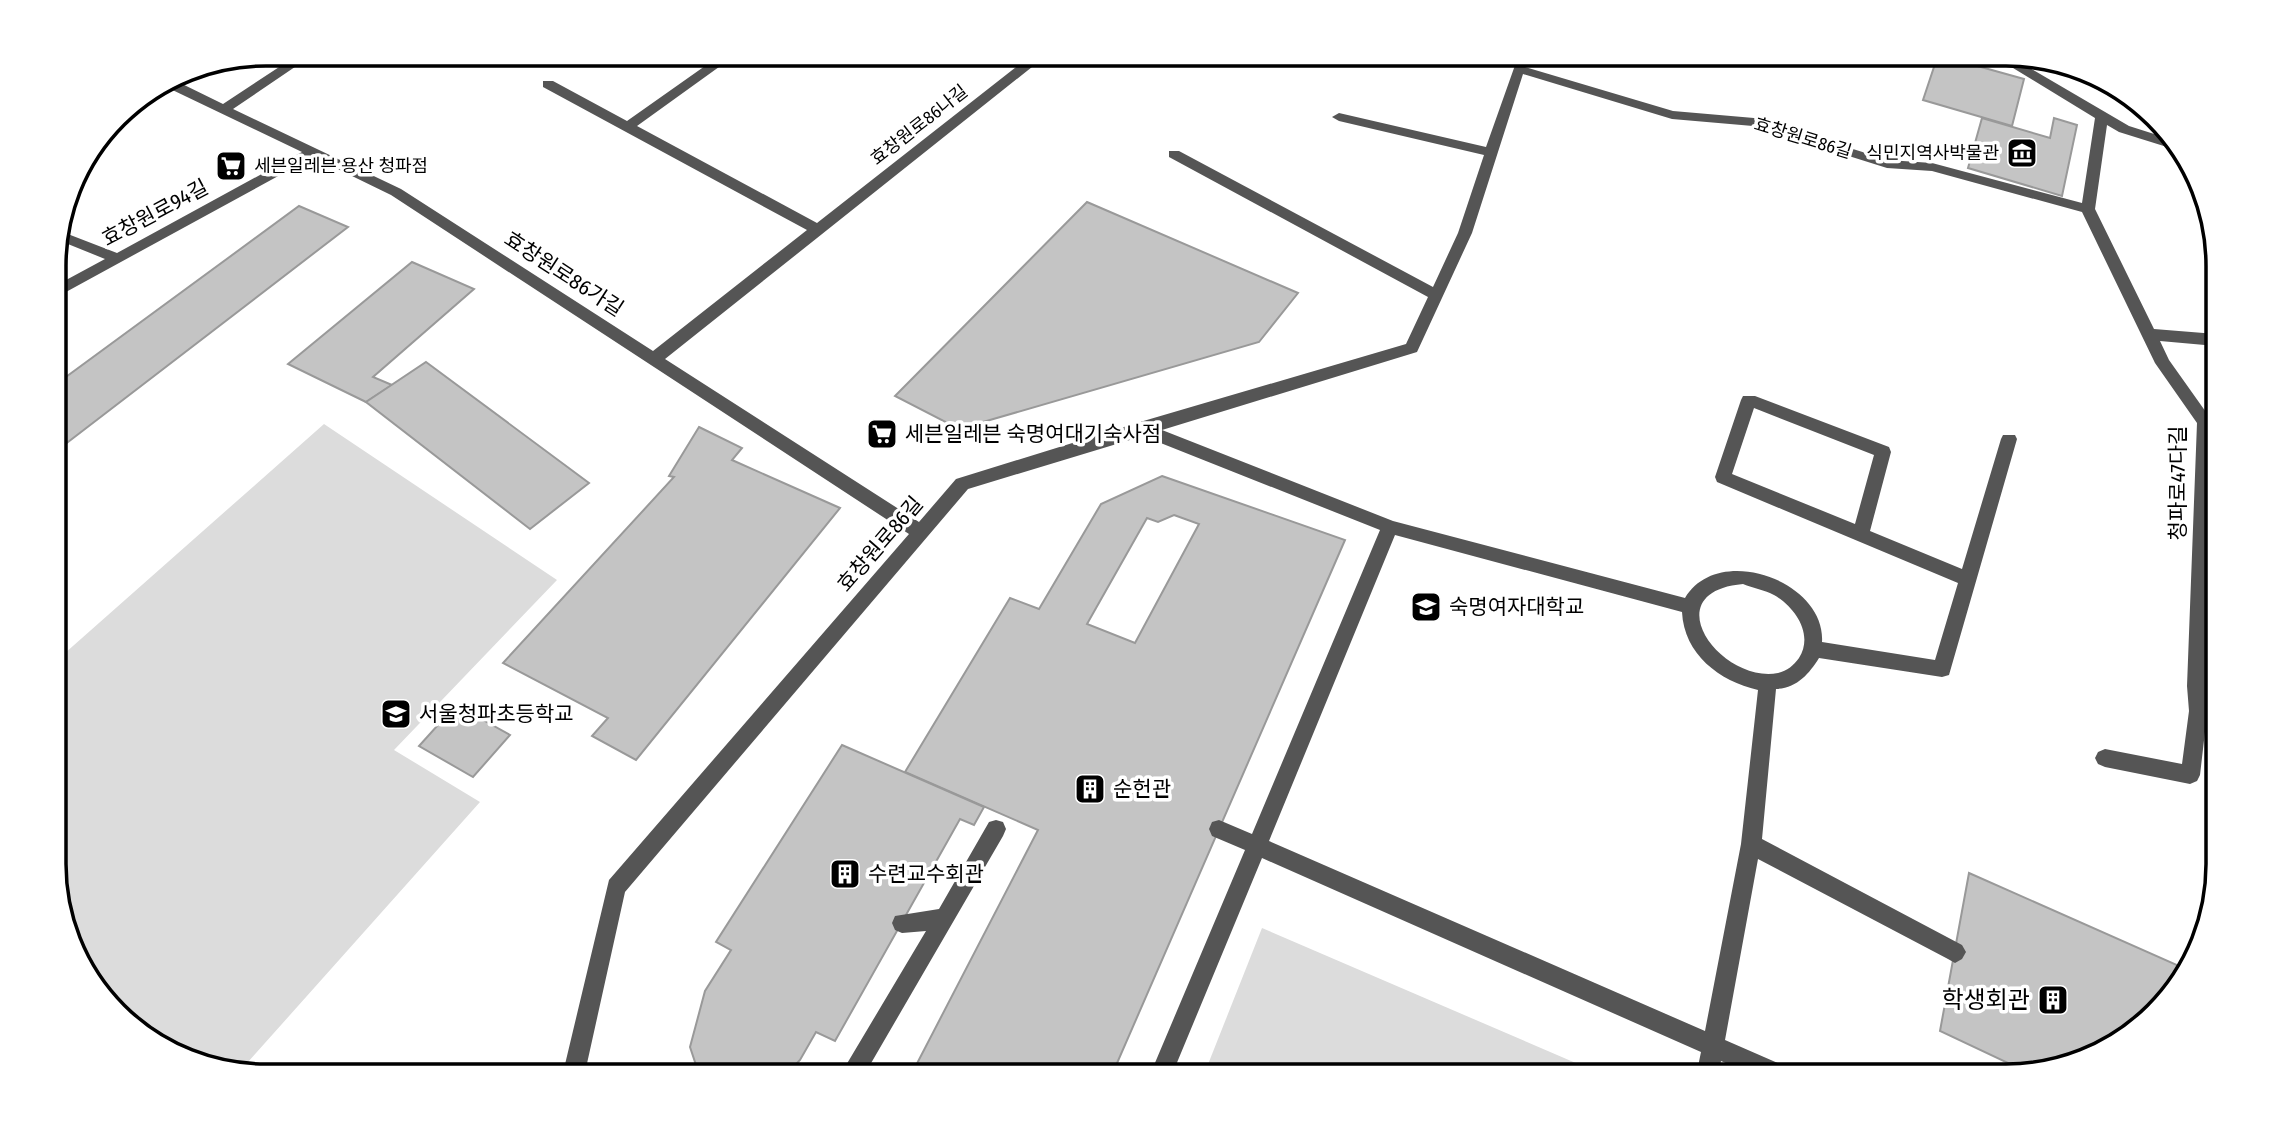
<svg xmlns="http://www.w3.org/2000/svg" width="2272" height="1131" font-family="'Fira Sans Condensed','Noto Sans KR',sans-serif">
  <rect width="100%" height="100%" fill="#fff"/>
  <g fill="#dcdcdc">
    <path d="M324,424l233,156 -163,170 86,52 -240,269 -67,-16 -75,-61 -42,-101v-232z"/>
    <path d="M1262,928l344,148 -403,1z"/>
  </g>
  <g fill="#c4c4c4" stroke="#999" stroke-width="2" fill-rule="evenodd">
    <path d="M1938,55l86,24 -12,47 -89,-26z"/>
    <path d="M1982,118l68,20 4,-20 23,7 -15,71 -94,-28z"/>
    <path d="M1087,202l211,91 -39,49 -300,87 -64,-33z"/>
    <path d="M299,206l49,21 -293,225v-67z"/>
    <path d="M412,262l62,27 -101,88 19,8 -26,17 -78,-38z"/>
    <path d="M426,362l163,121 -59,46 -164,-127z"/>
    <path d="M699,427l43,21 -10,12 108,48 -204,252 -44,-24 16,-18 -105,-55 171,-186 -5,-1z"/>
    <path d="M1162,476l183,64 -234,537h-201l128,-247 -133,-58 105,-174 29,11 62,-105zM1174,515l25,9 -64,119 -48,-19 60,-106 11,4z"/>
    <path d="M456,705l54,30 -37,42 -54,-31z"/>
    <path d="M842,745l142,62 -10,18 -14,-6 -125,222 -19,-9 -16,28 -16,17h-84l-10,-30 15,-56 26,-41 -15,-8z"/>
    <path d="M1969,873l217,96 -62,72 -95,32 -89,-42z"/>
  </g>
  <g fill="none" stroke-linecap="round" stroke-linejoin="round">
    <g fill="#555" fill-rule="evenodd">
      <path d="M299,54h15l-81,55 168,80 252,162 154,-121 -264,-143v-6h10l74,40 95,-67h15l-100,72 180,97 212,-166 6,-3h17l-15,9 -372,296 254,163 37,-43 184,-57 266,-78 22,-47 -259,-140v-6h10l254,136 25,-54 26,-78 -145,-34 -7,-4 7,-4 147,34 33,-93h12l-6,13 148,44 81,7 134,42 44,3 150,40 13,-85 -105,-64h16l123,72 44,14 10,12 -64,-20 -12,-7 -12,84 59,120 62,5v12l-56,-5 9,19 44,62 -8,264 2,20 10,4v17l-11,-4 -6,52 -3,6 -7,3 -85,-17 -7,-3 -3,-6 3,-6 7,-3 77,15 7,-53 -2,-25 10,-263 -42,-60 -73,-151 -150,-41 -45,-3 -134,-42 -81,-7 -149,-45 -51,159 -55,119 -255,78 231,91 292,77c33,-56 141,-17 137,44l113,18 23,-77 -241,-101 -2,-5 26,-77 2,-4h12l134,51 2,5 -21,79 92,38 39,-130 2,-4h12l2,4 -68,236 -7,2 -123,-19c-10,16 -22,30 -43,31l-14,150 200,106 4,7 -4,7 -7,4 -7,-4 -190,-100 -33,181 64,28 3,8h-36l-35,-15 -3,15h-22l5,-24 -439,-194 -91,219h-22l96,-227 -33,-14 -3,-7 3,-7 7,-2 33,14 128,-304 -237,-94 -175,53 -343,403 -41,185h-22l47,-197 300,-346 -518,-339 -78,-38 -258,141v-12l50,-27 -47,-19 2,-9 57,22 185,-101 -140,-67 10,-6 51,25zM1754,408l120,47 -19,69 -123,-50zM1395,535l287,77c2,42 37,69 76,78l-17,154 -36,187 -436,-190zM1743,584c10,4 22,6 31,11 21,12 40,39 25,63 -5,7 -12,13 -21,15 -57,11 -125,-81 -35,-89z"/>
      <path d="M996,820l7,2 3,7 -3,7 -140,241h-24l87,-146 -24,2 -7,-3 -3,-7 3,-7 44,-7 50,-87z"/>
    </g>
  </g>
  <defs>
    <g id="museum-square" transform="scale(1.575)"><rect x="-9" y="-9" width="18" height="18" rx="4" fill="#000" stroke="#fff"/><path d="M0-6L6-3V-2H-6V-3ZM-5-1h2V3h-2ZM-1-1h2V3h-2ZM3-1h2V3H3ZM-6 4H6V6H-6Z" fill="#fff"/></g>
    <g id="supermarket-square" transform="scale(1.575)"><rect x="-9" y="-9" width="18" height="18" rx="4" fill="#000" stroke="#fff"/><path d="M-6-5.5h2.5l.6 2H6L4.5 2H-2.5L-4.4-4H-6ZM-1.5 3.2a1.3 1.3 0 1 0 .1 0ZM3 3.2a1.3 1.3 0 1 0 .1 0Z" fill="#fff"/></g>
    <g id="university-square" transform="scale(1.575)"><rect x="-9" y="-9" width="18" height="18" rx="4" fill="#000" stroke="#fff"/><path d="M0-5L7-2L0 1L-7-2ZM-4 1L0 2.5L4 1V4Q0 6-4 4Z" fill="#fff"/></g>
    <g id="school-square" transform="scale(1.575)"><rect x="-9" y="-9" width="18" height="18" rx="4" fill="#000" stroke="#fff"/><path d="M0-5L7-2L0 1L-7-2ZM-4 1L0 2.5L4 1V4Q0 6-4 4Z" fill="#fff"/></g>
    <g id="building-square" transform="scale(1.575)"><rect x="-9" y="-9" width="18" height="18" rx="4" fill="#000" stroke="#fff"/><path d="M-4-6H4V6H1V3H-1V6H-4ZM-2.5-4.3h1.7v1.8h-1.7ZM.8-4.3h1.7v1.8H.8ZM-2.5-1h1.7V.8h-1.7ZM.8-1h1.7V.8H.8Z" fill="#fff"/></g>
  </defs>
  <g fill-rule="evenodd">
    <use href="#museum-square" x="2022" y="153"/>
    <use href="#supermarket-square" x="231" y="166"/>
    <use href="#supermarket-square" x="882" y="434"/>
    <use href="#university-square" x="1426" y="607"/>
    <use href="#school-square" x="396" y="714"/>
    <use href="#building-square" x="1090" y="789"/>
    <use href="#building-square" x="845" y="874"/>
    <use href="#building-square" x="2053" y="1000"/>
  </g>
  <g text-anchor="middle" stroke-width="7" stroke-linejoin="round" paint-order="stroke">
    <g font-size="18" fill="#000" stroke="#fff">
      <text transform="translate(919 125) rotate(-38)" y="6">효창원로86나길</text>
      <text transform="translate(1803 138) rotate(17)" y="6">효창원로86길</text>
    </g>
    <g font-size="18" fill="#000" stroke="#fff" text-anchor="end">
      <text x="1999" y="159">식민지역사박물관</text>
      <text x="254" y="172" text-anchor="start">세븐일레븐 용산 청파점</text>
    </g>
    <g font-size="21" fill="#000" stroke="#fff">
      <text transform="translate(155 213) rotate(-28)" y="7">효창원로94길</text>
      <text transform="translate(564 274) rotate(33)" y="7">효창원로86가길</text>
      <text transform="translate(2178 483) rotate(-90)" y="7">청파로47다길</text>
      <text transform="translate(880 544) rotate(-49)" y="7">효창원로86길</text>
    </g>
    <g font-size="21" fill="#000" stroke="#fff" text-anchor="start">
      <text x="905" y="441">세븐일레븐 숙명여대기숙사점</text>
      <text x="1449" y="614">숙명여자대학교</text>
      <text x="419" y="721">서울청파초등학교</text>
      <text x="1113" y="796">순헌관</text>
      <text x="868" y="881">수련교수회관</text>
    </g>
    <g font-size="24" fill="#000" stroke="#fff" text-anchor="end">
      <text x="2030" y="1008">학생회관</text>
    </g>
  </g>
  <path d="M0 0H2272V1131H0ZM266 66H2006A200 200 0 0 1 2206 266V864A200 200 0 0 1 2006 1064H266A200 200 0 0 1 66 864V266A200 200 0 0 1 266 66Z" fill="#fff" fill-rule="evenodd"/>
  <path fill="none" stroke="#000" stroke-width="3.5" d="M266 66H2006A200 200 0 0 1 2206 266V864A200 200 0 0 1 2006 1064H266A200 200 0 0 1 66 864V266A200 200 0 0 1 266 66Z"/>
</svg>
